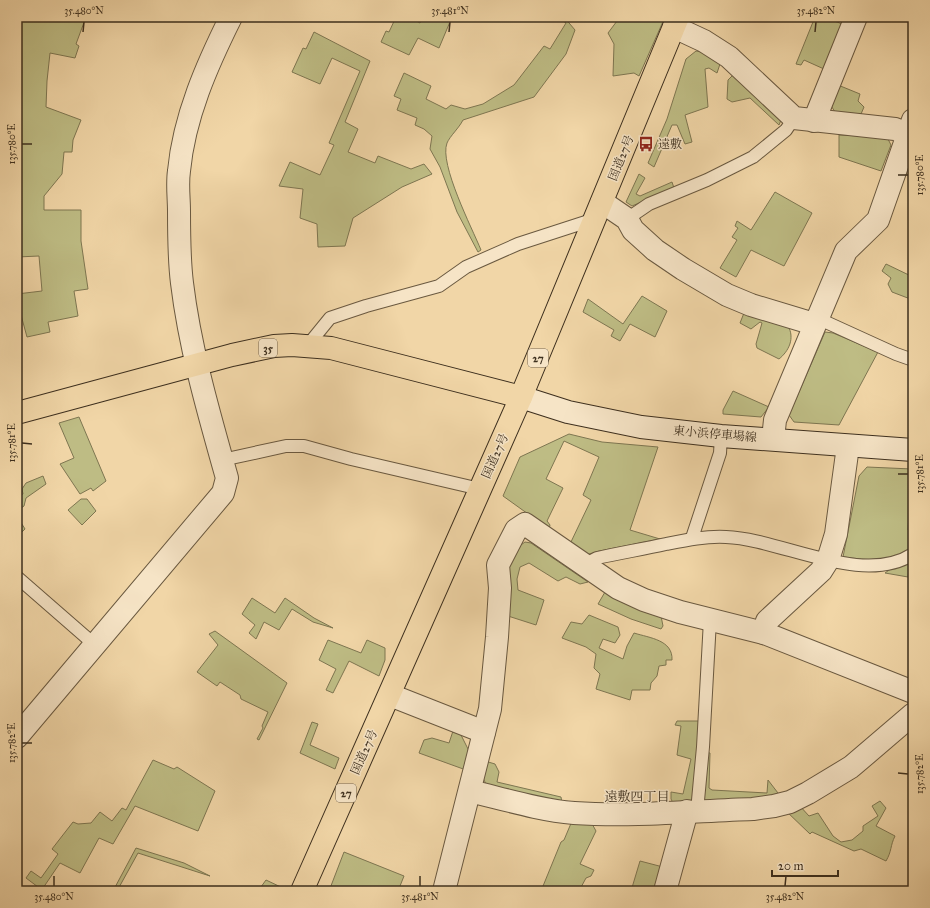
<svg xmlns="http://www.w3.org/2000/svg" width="930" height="908" font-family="'IM FELL Great Primer','Noto Serif JP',serif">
  <rect width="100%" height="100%" fill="#f1d6a7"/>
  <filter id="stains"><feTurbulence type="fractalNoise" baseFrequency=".005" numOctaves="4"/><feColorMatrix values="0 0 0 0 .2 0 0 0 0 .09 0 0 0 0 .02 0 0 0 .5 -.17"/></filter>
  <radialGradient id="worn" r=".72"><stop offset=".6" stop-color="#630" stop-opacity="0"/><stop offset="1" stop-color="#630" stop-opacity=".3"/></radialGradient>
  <g fill="#bebc84" stroke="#7e7651">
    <path d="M17,17h69l-10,27 3,2 -4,12 -25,-5 -3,28 -1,26 35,13 -8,20 -1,12h-8l-2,22 -18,22v14h37v31l7,48 -14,2 4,25 -30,6 2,10 -23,5 -6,-22h-4v-21l25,-3 -3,-35 -22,1z"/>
    <path d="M396,17h13l11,6 3,-6h29l-13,31 -21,-10 -9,17 -28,-13 5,-11 3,1z"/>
    <path d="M557,17h7l11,13 -9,24 -32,43 -71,23c-4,8 -13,16 -16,23 -8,21 25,85 34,107l-3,2 -21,-40 -17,-45 -10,-18 2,-13 -8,-7 -9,-4 2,-7 -20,-8 4,-11 -7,-3 10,-23 27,13 -5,13 20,10 5,-4 14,4 18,-5 31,-19 30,-39 6,3 16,-26z"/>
    <path d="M620,17h45l-26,59 -5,-3 -21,3 1,-32 -6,-11z"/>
    <path d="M815,17h10l17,7 -18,45 -20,-9 -3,5 -5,-1z"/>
    <path d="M314,32l56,29 -25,61 13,7 -10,23 27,11 3,-7 33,13 13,-5 8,10 -30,13 -49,31 -8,28 -27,1 -1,-23 -17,-6 3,-29 -24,-3 11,-24 30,13 14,-30 -5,-2 31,-72 -28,-13 -12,26 -28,-12 11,-24 3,1z"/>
    <path d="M696,51l6,1 18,12 -3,9 -8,-5 -4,1 3,38 -23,8 7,27 -7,2 -8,-19h-5l-18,42 -6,-4 19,-44 19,-60z"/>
    <path d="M733,75l48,45 -2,5 -29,-27 -18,4 -5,-3 1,-19z"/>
    <path d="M838,85l22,9 -2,7 6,6 -3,7 -26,-2 -5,-8z"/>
    <path d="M839,135l48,2 4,8 -10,26 -42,-14z"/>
    <path d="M639,174l6,4 -9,16 4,2 32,-14 2,6 -42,18 -6,-4z"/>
    <path d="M775,192l37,21 -28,53 -33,-16 -15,27 -16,-9 17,-28 -5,-3 6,-9 -3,-2 2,-5 14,9z"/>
    <path d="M886,264l27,13v23l-21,-8 -4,-8 3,-6 -9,-7z"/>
    <path d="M642,296l25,15 -12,26 -25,-13 -10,17 -9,-5 3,-6 -31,-18 5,-13 35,25z"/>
    <path d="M744,313l44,13c7,12 1,25 -9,33l-22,-11 -1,-4 6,-21 -2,-1 -9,7 -11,-6z"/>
    <path d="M825,332l8,1 45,19 -39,73 -45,-3 -5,-7z"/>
    <path d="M733,391l36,16 -8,10 -38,-3v-4z"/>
    <path d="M79,417l27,64 -13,10 -2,-3 -11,6 -20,-30 14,-6 -15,-35z"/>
    <path d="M569,434l33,8 56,5 -28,83 30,9 -61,12 -13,4 -16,-11 21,-44 -8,-5 16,-38 -35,-16 -18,38 17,9 -16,33 3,4 -1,4 -46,-33 17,-39z"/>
    <path d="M867,467l45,2 -4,61 5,1v17c-23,15 -44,12 -70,9l16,-81z"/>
    <path d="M43,476l3,8 -20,14 -2,8 -7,5v-14l6,-3 -1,-5 4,-6z"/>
    <path d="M81,499h6l9,12 -14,14 -14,-15z"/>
    <path d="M17,516l8,13 -8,8z"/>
    <path d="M525,542l6,1 57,39 -8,2 -14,-7 -8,4 -29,-18 -9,4 -3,12 1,11 26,10 -8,25 -28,-9v-51l10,-18z"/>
    <path d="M913,561v8h-4l-1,8 -23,-4 7,-5z"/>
    <path d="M605,592l56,24 2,10 -2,3 -30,-10 -33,-15z"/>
    <path d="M252,598l23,15 10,-15 29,20 19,10 -20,-6 -21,-13 -13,21 -15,-8 -8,17 -7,-6 6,-8 -13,-11z"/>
    <path d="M589,615l29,12 2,8 -5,8 -12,-4 -4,9 24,11 4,-13 7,-13c16,5 39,7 38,27h-6v5l-7,1 -2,10 -6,7 -1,7h-18l-2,10 -34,-11 4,-15 -6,-6 2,-14 -10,-7 -24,-9 9,-16 11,2z"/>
    <path d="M215,631l72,52 -28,57 -2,-1 6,-11 -1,-2 6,-14 -27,-13 -1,-4 -20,-13 -3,4 -20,-14 21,-27 -9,-11z"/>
    <path d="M328,640l33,13 6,-13 18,8v12l-6,16 -30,-15 -16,32 -7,-3 10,-21 -17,-9z"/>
    <path d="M677,721h24l-8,80 -20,2 -2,-4v-7l12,2 8,-35 -14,-4 4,-29 -6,-1z"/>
    <path d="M312,722l6,2 -8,21 29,13 -4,11 -35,-16z"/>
    <path d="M453,731l7,2 10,20 -4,17 -47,-17 5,-13 8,-2 17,5z"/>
    <path d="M705,752l5,1 -1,35 3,2 55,3 1,-13 10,13v5l-74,5z"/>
    <path d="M153,760l21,9 3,-2 38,24 -17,40 -63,-25 -22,38 -14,-6 -19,35 -20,-10 -19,28h-5l2,-4 -12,-9 5,-7 10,7 17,-24 -6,-5 21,-27 5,2 13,-1 9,-11 12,9 10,-13 4,2z"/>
    <path d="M485,761l10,3 4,8 -2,10 64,15 1,6 -74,-15 -6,-12z"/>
    <path d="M880,801l6,7 -10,18 19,10c-5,10 -3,15 -9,25l-25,-12 -7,2 -42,-19 -2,2 -25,-24 14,-5 10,11 9,-3 15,23 8,6 11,-2 11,-9v-5l15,-10 -6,-10z"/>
    <path d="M572,821l19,1 5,9 -16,33 14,6 -3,6 -5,2 -7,13h-38l20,-49 3,-2z"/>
    <path d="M136,848l48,15 26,13 -72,-23 -21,38h-4z"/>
    <path d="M344,852l60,24 -6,15h-69z"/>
    <path d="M640,861l23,6 -6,24h-26z"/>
    <path d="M266,880l19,9 -1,2h-26z"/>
  </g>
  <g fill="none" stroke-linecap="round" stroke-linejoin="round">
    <g stroke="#6a5940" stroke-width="14">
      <g id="service">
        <path d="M627,219l22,-15 58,-24 46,-23 33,-27 8,-12"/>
        <path d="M817,318l79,36 17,6"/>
        <path d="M308,345l22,-27 36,-12 73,-20 27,-19 52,-23 77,-25"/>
        <path d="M222,460l64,-14h18l47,13 129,30"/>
        <path d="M692,538l28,-85 1,-17"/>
        <path d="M584,565l13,-7c23,-5 46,-9 69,-14 20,-4 39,-8 60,-7 56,2 136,50 187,17"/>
        <path d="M17,577l78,68"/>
        <path d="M697,811l6,-64 7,-127"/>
      </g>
    </g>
    <g stroke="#6a5940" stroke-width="24">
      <g id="minor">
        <path d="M674,27l30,14 25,16 65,61 101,11 18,7"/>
        <path d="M814,121l42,-104"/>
        <path d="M602,202l25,17 6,11 22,20 28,19 44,26 24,10 63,19"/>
        <path d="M773,439l2,-19 71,-169 32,-31 35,-100"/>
        <path d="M764,633l3,-12 54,-50 7,-11 8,-26 12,-88"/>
        <path d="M390,695l94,37"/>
        <path d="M17,737l206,-244 4,-15c-18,-64 -37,-129 -45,-195 -3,-24 -3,-48 -3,-72 0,-13 -2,-27 0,-40 5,-54 28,-106 52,-154"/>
        <path d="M470,791c34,8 69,19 104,22 59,4 120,-2 179,-4l21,-3 16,-4 18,-9 43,-26 62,-53"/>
        <path d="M444,891l46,-182 7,-72 3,-49 -2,-23 18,-35 9,-6 93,64 26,12 36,12 84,21 149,59"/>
        <path d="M665,891l22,-80"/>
      </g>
    </g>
    <g stroke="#3d2f1e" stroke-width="24">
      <path id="secondary" d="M521,397l47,15 73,15 80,9 192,14"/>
    </g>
    <g stroke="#3d2f1e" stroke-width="24">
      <path id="primary" d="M17,413l215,-58 42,-9 18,-1 39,3 190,49"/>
    </g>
    <g stroke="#3d2f1e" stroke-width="24">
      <path id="trunk" d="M302,891l219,-494 157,-380"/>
    </g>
    <use href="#service" stroke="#f6e4c6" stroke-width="12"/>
    <use href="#minor" stroke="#f6e4c6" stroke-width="22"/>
    <use href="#secondary" stroke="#f6e4c6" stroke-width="22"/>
    <use href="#primary" stroke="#f1d6a7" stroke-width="22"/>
    <use href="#trunk" stroke="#f1d6a7" stroke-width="22"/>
  </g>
  <path fill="none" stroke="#3d2f1e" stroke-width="1.5" d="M83,32l1,-10M449,32l1,-10M815,32l1,-10M22,144h10M898,175h10M22,443l10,1M898,474h10M22,743h10M898,773l10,1M54,886v-10M420,886v-10M785,886l1,-10"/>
  <defs>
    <g id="bus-bare" transform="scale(1.2)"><path d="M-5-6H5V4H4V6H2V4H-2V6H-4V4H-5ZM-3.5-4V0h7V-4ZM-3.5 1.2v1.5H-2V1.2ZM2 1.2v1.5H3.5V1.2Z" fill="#8f2418" stroke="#f6e4c6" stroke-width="2.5" paint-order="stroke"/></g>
  </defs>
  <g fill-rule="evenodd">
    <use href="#bus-bare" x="646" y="144"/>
  </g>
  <g text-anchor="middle" stroke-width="3" stroke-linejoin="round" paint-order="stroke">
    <g fill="#f6e4c6" stroke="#746550" stroke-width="1">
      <rect x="259" y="339" width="18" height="18" rx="3"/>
      <rect x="528" y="349" width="20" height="18" rx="3"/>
      <rect x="336" y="784" width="20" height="18" rx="3"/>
    </g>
    <g font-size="11" font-weight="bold" fill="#3d2f1e">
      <text x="268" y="352">35</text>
      <text x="538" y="362">27</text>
      <text x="346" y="797">27</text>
    </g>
    <g font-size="12" fill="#3d2f1e" stroke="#f6e4c6" text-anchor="start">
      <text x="658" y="148">遠敷</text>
    </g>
    <g font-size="12" fill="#3d2f1e" stroke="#f6e4c6">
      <text transform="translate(621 158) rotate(-68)" y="4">国道27号</text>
      <text transform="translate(715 434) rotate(5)" y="4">東小浜停車場線</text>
      <text transform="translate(495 456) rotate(-66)" y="4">国道27号</text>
      <text transform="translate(364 752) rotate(-66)" y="4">国道27号</text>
    </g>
    <g font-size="13" fill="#3d2f1e" stroke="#f6e4c6">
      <text x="637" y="801">遠敷四丁目</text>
    </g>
  </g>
  <rect width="930" height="908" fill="none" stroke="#f1d6a7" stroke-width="44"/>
  <path d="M772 870v6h66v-6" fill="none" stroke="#3d2f1e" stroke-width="2"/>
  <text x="778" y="870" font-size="12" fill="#3d2f1e" stroke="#f6e4c6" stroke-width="3" paint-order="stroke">20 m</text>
  <rect x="22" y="22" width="886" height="864" fill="none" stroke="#3d2f1e" stroke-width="1.5"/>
  <g font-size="10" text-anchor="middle" fill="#3d2f1e">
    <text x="84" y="14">35.480°N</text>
    <text x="450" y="14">35.481°N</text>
    <text x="816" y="14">35.482°N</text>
    <text transform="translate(11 144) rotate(-90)" y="4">135.780°E</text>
    <text transform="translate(919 175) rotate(-90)" y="4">135.780°E</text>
    <text transform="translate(11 443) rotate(-90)" y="4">135.781°E</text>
    <text transform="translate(919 474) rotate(-90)" y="4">135.781°E</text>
    <text transform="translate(11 743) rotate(-90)" y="4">135.782°E</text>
    <text transform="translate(919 774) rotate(-90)" y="4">135.782°E</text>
    <text x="54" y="900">35.480°N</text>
    <text x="420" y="900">35.481°N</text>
    <text x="785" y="900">35.482°N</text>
  </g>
  <rect width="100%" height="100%" filter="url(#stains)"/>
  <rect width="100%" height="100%" fill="url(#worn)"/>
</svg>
